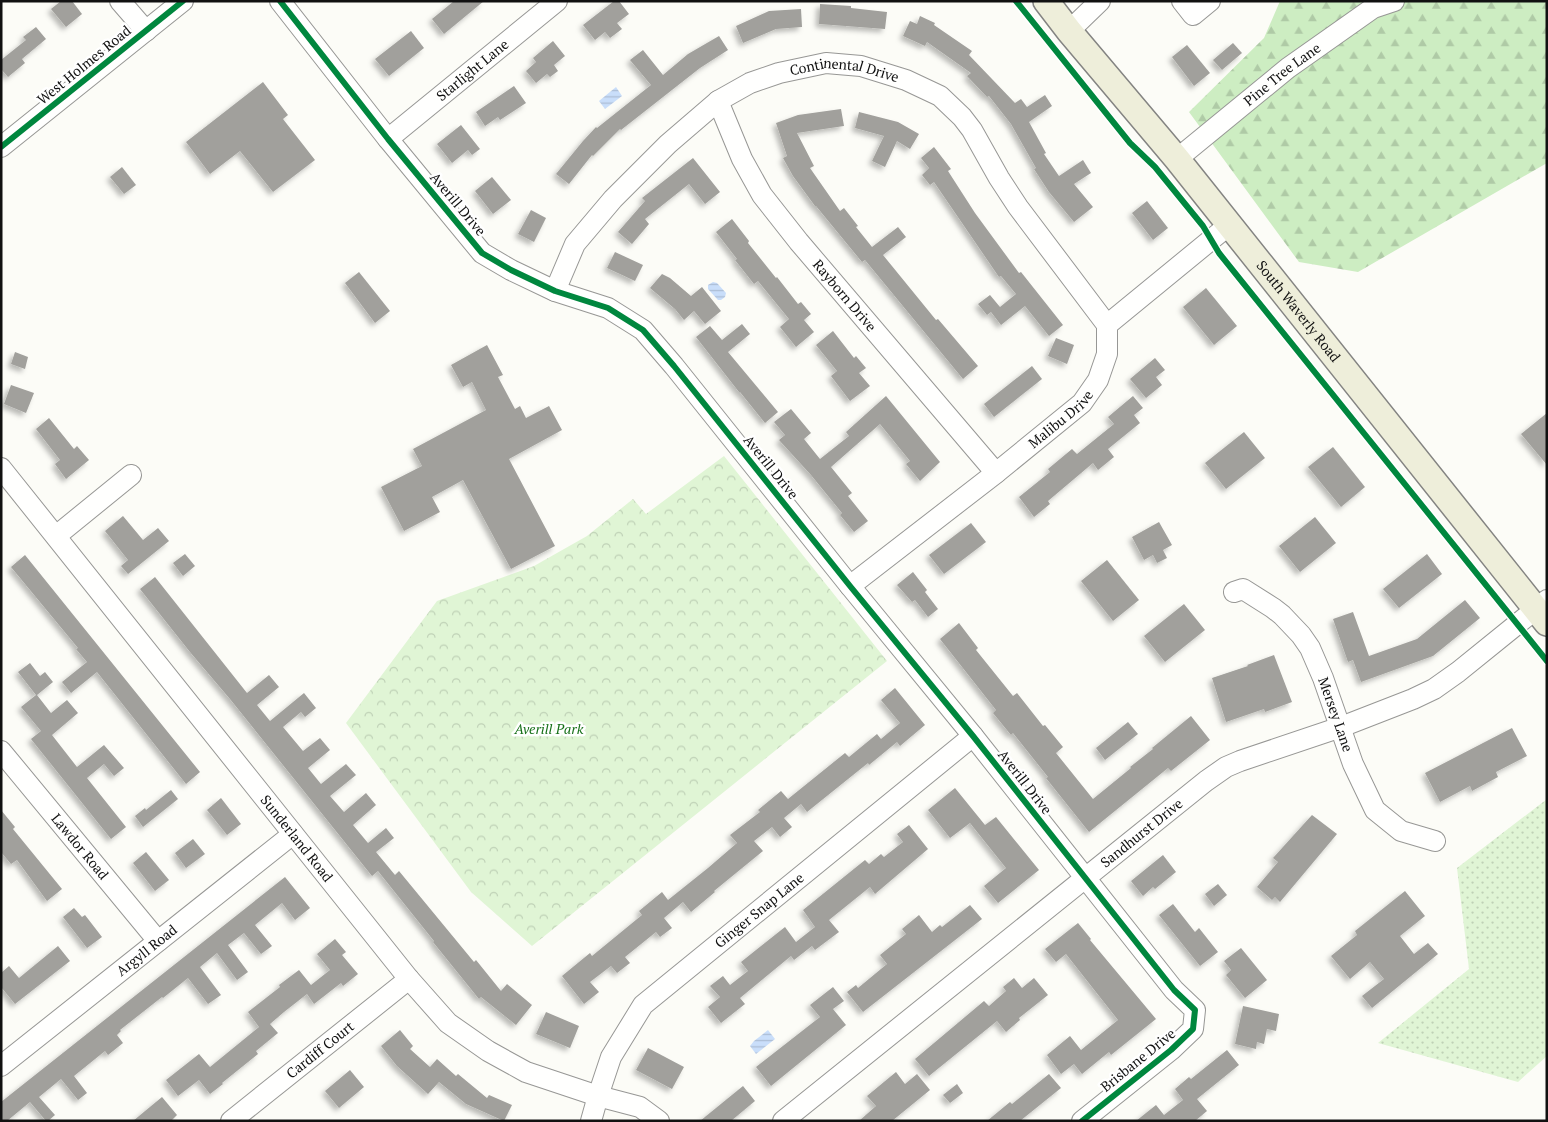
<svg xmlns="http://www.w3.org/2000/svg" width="1548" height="1122" font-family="'PT Serif',serif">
  <defs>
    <pattern id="grass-dots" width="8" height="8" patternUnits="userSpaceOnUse" patternTransform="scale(1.25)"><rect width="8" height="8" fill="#e0f5d5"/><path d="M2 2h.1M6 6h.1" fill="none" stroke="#bfd1b6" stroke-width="1.8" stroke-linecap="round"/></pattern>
    <pattern id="forest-firs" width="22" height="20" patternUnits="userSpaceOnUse" patternTransform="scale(1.25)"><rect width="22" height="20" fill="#cdedc2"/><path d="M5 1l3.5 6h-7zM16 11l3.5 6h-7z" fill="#afcaa6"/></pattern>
    <pattern id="park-crowns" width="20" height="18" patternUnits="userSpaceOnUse" patternTransform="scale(1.25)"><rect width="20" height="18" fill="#e0f5d5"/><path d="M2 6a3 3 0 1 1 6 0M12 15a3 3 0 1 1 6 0" fill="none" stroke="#bfd1b6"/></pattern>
    <pattern id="water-rules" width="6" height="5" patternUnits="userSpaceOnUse" patternTransform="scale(1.25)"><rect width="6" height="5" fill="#c9defa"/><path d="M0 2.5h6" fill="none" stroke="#acbdd5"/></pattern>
    <filter id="shadow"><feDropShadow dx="-3.5" dy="3.5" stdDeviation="2.5" flood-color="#0004"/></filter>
  </defs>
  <rect width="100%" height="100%" fill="#fcfcf7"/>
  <path fill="url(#grass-dots)" d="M1547,799v257l-29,26 -140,-39 91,-74 -12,-101z"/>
  <path fill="url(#forest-firs)" d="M1280,1h267v162l-189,109 -59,-10 -110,-150 75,-74z"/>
  <path fill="url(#park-crowns)" d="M724,456l163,205 -355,285 -61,-54 -125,-169 91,-122 97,-35 53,-30 46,-37 13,15z"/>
  <g fill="url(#water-rules)">
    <path d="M616,87l6,9 -17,13 -6,-8z"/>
    <path d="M713,282l4,1 9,10 -1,4 -4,3h-3l-10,-11v-4z"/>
    <path d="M768,1030l7,9 -19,15 -6,-8 4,-5z"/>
  </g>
  <g fill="#a1a09c" filter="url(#shadow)">
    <path d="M61,1h11l10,13 -16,13 -15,-18z"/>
    <path d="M454,1h30l-40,33 -12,-15z"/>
    <path d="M614,1h5l10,13 -12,9 5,6 -12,9 -5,-6 -10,8 -12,-15z"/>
    <path d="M820,4l31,2v2l36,4 -2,17 -66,-5z"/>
    <path d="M801,9l1,18 -26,2 -33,14 -7,-17 33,-15z"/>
    <path d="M920,16l15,7 -1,2 38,26 -3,4 46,48 6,-4 6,8 18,-12 7,11 -23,16 17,31 -2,1 15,22 24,-16 8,13 -17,11 19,23 -19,15 -25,-30 -15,-23 2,-1 -25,-44 -22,-28 -2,1 -20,-21 4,-3 -44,-31 -2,4 -22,-10 7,-15 7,3z"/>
    <path d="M36,27l10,12 -24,20 3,4 -17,14 -7,-8v-9l25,-20 -3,-3z"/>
    <path d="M411,31l13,17 -35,28 -14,-17z"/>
    <path d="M719,36l9,14 -28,18 -79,62 -1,-1 -27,27 -1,-1 -23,29 -13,-10 27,-33 13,-14 1,1 54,-43 -21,-25 13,-10 20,25 25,-21z"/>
    <path d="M553,41l12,15 -11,9 4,6 -8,6 -3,-3 -11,9 -10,-12 10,-9 -3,-4z"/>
    <path d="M1233,43l9,10 -20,17 -9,-10z"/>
    <path d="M1187,45l23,28 -16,13 -22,-29z"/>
    <path d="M263,82l25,33 -5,4 32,41 -42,32 -33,-41 -30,23 -24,-32z"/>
    <path d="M514,86l12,17 -26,17 -2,-3 -13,9 -9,-14z"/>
    <path d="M841,109l3,17 -47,7 17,33 -4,2 30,43 4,-3 14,18 -2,1 16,20 26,-20 8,10 -23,18 53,65 2,-1 40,47 -15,13 -98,-119 -3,2 -46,-56h-1l-22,-30 -10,-18 4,-2 -11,-33 22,-8z"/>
    <path d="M859,112l39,10 21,12 -9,15 -13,-8 -12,26 -13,-6 12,-25 -29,-8z"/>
    <path d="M461,125l19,24 -8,6 -4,-5 -16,13 -15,-19z"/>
    <path d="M934,147l17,22 -3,2 27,42 44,60 2,-1 42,53 -14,11 -24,-30 -24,19 -10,-13 -4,3 -9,-11 12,-9 10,12 16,-13 -15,-18 -2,1 -65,-95 -4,3 -8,-10 7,-7 -8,-10z"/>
    <path d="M693,158l27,34 -15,12 -16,-20 -44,35 4,5 -17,20 -14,-12 27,-31 -3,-3z"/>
    <path d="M122,167l14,18 -12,9 -14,-17z"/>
    <path d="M492,177l19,23 -18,14 -18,-23z"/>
    <path d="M1147,201l21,27 -15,12 -21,-27z"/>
    <path d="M531,210l15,8 -12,24 -16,-8z"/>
    <path d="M732,219l17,22 -1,2 28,35 1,-1 21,27 3,-2 10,12 -7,6 10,12 -18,15 -16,-20 9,-8 -31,-38 -4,3 -19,-24 2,-1 -21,-27z"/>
    <path d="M615,252l28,13 -8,16 -28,-13z"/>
    <path d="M359,272l31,39 -15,12 -30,-40z"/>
    <path d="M662,274l8,4 21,18 11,-9 19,24 -16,13 -11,-13 -10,9 -9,-11 -25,-21z"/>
    <path d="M1206,288l31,38 -23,19 -31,-38z"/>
    <path d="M742,324l8,10 -22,18 50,60 -13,11 -25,-31h-1l-43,-55 14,-11 12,14z"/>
    <path d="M833,331l21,27 2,-2 10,12 -7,5 11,13 -20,15 -19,-25 6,-5 -21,-26z"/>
    <path d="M1056,338l18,7 -7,19 -19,-8z"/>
    <path d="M487,345l16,30 -5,2 17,32 5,-3 6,12 23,-12 13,24 -53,29 46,87 -44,23 -48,-89 -31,17 8,15 -36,19 -23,-44 41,-21 -9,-17 73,-39 -14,-28 -9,5 -12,-22z"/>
    <path d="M15,352l13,5 -3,12 -14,-5z"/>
    <path d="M1155,358l10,12 -9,7 6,8 -16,13 -16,-19z"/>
    <path d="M1032,366l10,13 -48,38 -10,-13z"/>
    <path d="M11,385l23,8 -8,20 -22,-9z"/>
    <path d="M886,396l54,66 -20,19 -14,-17 4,-3 -30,-37 -49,43 21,26 -4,3 20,25 -14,11 -14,-17 2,-2 -31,-38 -32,-35 6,-5 -11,-13 17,-13 20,24 -7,6 16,20 29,-23 -3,-4z"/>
    <path d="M1133,396l10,12 -9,7 6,8 -32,26 6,8 -16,13 -5,-7 -45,38 2,3 -16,13 -15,-20 31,-25 -2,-3 24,-20 5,5 37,-30 -6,-7z"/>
    <path d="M1547,413v52l-26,-31z"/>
    <path d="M49,418l25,31 3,-3 12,14 -23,19 -11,-15 5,-4 -24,-31z"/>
    <path d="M1244,432l21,26 -39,31 -21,-26z"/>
    <path d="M1333,447l32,40 -24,20 -33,-40z"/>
    <path d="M123,516l20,24 15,-12 11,13 -41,33 -7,-8 7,-6 -23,-29z"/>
    <path d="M1315,517l21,26 -36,29 -21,-26z"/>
    <path d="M1159,522l13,23 -9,5 4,8 -10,5 -4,-8 -9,5 -12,-23z"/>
    <path d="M971,523l15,19 -42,32 -15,-19z"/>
    <path d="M185,554l10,12 -12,10 -10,-13z"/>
    <path d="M1427,554l15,20 -43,34 -16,-19z"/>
    <path d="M25,555l175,217 -14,12 -89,-112 -26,21 -9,-11 25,-20 -11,-13 2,-1 -67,-81z"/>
    <path d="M1107,560l32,40 -26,21 -32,-40z"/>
    <path d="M913,572l14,18 -2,2 13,17 -10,8 -13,-17 -3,2 -15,-17z"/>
    <path d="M155,577l92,116 22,-18 10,12 -22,18 13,16 34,-28 12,15 -11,9 -4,-5 -18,15 20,24 17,-13 10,12 -22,18 13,16 25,-20 10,11 -26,21 14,16 22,-19 10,12 -23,20 15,18 18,-15 8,10 -18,14 19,23 4,-4 75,91 2,-2 25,31 6,-7 25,21 -16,20 -35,-28 -2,2 -46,-57 1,-1 -56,-70 -6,5 -142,-177 -40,-47 -50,-63z"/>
    <path d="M1465,600l15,18 -47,38 -72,26 -8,-22 -5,2 -15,-43 20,-7 16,44 48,-17z"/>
    <path d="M1184,604l21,26 -40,32 -21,-26z"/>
    <path d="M959,623l19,25 -2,2 37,46 4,-3 26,33 2,-1 18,22 -7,6 37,46 38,-31 -1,-1 23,-18 -1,-1 39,-32 19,24 -39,31 -3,-3 -79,64 -43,-54 2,-1 -35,-44 -2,2 -18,-22 3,-3 -56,-71z"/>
    <path d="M1274,655l18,47 -27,10 -1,-3 -38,13 -14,-44 36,-12 -1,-1z"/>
    <path d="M30,663l10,13 5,-4 8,10 -16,13 14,18 16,-13 11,13 -26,22 25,32 27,-22 20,23 -10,8 -10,-12 -17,14 39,49 -15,12 -80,-100 10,-8 -20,-24 15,-12 -18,-23z"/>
    <path d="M895,688l30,37 -25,21 -3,-4 -28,23 -1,-2 -61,49 -6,-8 -17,14 8,9 -12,10 -8,-10 -18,14 9,10 -49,40 1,1 -24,20 -8,-10 -19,16 8,10 -12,9 -4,-5 -31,25 5,6 -13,10 -6,-7 -21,16 9,10 -15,12 -22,-28 28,-23 2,3 50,-41 -3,-4 23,-19 6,8 40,-32 29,-25 -7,-8 30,-23 -2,-2 23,-19 7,8 57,-46 4,4 28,-23 4,5 19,-16 -19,-23z"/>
    <path d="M1128,722l10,12 -33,26 -9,-12z"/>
    <path d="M1512,728l15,28 -31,16 2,5 -26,14 -2,-5 -30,16 -15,-29z"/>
    <path d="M955,788l30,37 11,-8 43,53 -41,33 -14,-17 22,-18 -36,-45 -20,15 -22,-28z"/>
    <path d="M171,790l7,9 -35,28 -8,-11 10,-8 1,2z"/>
    <path d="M221,798l20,26 -14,11 -20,-25z"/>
    <path d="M1,810l14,17 -2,2 49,60 -15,12 -30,-41 -6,4 -10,-12z"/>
    <path d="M1312,815l25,19 -57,68 -5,-5 -3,3 -15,-13 21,-25 -5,-4z"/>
    <path d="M909,825l19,24 -53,45 -5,-7 -41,33 10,12 -24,18 -3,-4 -18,14 -3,-4 -51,42 5,6 -24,19 -13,-16 12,-10 -10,-11 13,-10 7,9 18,-14 -7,-9 44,-35 11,15 19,-15 -12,-17 62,-50 4,4 12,-10 3,3 19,-15 -6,-8z"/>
    <path d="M193,839l12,15 -19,14 -11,-15z"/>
    <path d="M146,852l23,28 -14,11 -22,-28z"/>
    <path d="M1163,855l13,17 -21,17 -2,-2 -10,9 -12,-15z"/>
    <path d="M285,877l25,31 -15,12 -13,-17 -27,22 17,21 -11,8 -17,-21 -16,12 20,27 -11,8 -20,-27 -17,14 21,28 -13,9 -20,-26 -25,20 -1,-1 -42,33 1,1 -4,4 6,8 -15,12 -3,-4 -31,25 13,17 -9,7 -17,-21 -22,18 16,18 -7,6h-2l-16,-19 -23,19h-6v-19z"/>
    <path d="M1218,884l9,11 -13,11 -9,-12z"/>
    <path d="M1405,891l20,25 -25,20 14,18 14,-11 10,11 -66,54 -10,-12 22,-17 -14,-17 -20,17 -19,-23 26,-21 -2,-4z"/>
    <path d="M1173,904l22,28 4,-4 19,24 -18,14 -41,-51z"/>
    <path d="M970,905l12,14 -119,93 -16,-20 9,-7 2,3 29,-24 -7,-9 26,-21 -4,-5 17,-14 13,17 8,-7 2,2z"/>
    <path d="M74,908l8,9 3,-2 17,22 -15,11 -24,-31z"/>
    <path d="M1078,923l13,16 -1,1 66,79 -45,36 -2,-3 -27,22 -8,-10 -13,10 -14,-19 23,-19 11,14 37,-30 -52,-66 -10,8 -11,-13z"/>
    <path d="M335,939l11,13 -4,3 16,19 -15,12 -2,-3 -27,21 -7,-10 -23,18 -14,12 8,9 -22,18 2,3 -36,29 1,1 -13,10 -11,-14 -21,16 -12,-16 33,-26 11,13 49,-40 -11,-15 32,-25 -1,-2 20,-15 12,15 19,-15 -13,-16z"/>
    <path d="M58,946l12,15 -55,43 -14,-17v-14l8,-7 10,12z"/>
    <path d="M1241,948l26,32 -22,18 -19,-23 5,-5 -7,-9z"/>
    <path d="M1014,978l8,10 12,-10 14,17 -29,23 1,2 -14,12 -9,-11 -68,55 -14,-17 69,-58 5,5 17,-15 -3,-4z"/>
    <path d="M833,987l11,14 -11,8 13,16 -75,61 -15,-19 64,-50 -10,-12z"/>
    <path d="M1243,1006l36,8 -3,17 -9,-2 -3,15 -7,-2 -1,7 -21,-5z"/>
    <path d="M546,1012l33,14 -9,22 -34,-14z"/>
    <path d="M400,1030l13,16 -3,3 20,18 7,-8 19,17 2,-2 29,24 2,-3 23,10 -8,16 -38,-17 -27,-22 -11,12 -31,-28 -16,-20z"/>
    <path d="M648,1048l36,19 -12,22 -36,-19z"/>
    <path d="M1227,1050l12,15 -42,34 10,12 -12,10h-59l20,-16 8,10 19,-15 -8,-11 14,-12 2,2z"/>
    <path d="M350,1070l14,17 -25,21 -14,-17z"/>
    <path d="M896,1072l9,12 12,-10 13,16 -38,31h-33l17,-15 -9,-10z"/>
    <path d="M1049,1074l12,14 -41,33h-33l23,-19 2,2z"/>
    <path d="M957,1084l6,9 -13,10 -7,-8z"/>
    <path d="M743,1086l12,15 -24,20h-31z"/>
    <path d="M162,1097l15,18 -6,6h-38z"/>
  </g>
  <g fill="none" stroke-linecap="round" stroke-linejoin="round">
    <g stroke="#979795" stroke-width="22">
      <g id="minor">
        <path d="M120,1l26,30"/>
        <path d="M280,1l108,138 94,114 29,17 44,21 53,17 35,22 31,36 176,220 123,150 201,254 21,20 -2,19 -22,21 -89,71"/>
        <path d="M1182,1l11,14 17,-14"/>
        <path d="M1069,31l31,-30"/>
        <path id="s1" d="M718,101l24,58 20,36 37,47 197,231"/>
        <path id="s2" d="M388,139l169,-138"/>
        <path d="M1,147l182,-146"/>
        <path id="s3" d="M1177,159l111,-91 85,-60 21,-7"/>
        <path id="s4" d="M555,291l20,-47 38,-45 55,-55 50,-43 32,-18 29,-10 47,-10 35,3 45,14 34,16 22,21 10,13 27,48 19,29 89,118"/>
        <path id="s5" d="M1,468l408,511 39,44 40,28 38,21 72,24 42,11 19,14"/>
        <path d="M56,536l75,-61"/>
        <path id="s6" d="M850,586l146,-113 86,-70 16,-23 9,-26v-29l122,-100"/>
        <path id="s7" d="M1234,592l9,-3 30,19 9,7 19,20 9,13 13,30 30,86 22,46 26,21 34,10"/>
        <path id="s8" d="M1,751l157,190"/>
        <path id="s9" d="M1,1066l292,-232"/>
        <path id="s10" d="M231,1121l178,-142"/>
        <path id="s11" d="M591,1121l7,-25 13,-39 32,-52 330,-269"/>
        <path id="s12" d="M783,1121l423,-340 20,-14 14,-6 101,-34 72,-28 21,-10 24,-17 89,-72"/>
      </g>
    </g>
    <g stroke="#848482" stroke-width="28">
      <g id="major">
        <path id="s13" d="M1046,1l23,30 108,128 370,464"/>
      </g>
    </g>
    <use href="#minor" stroke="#fffffe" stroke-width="20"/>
    <use href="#major" stroke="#eeeeda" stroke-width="25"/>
    <g stroke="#fff" stroke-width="9">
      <g id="cycleway">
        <path d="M280,1l108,138 94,114 29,17 44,21 53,17 35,22 31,36 176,220 123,150 201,254 21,20 -2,19 -22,21 -89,71"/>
        <path d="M1016,1l114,142 25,24 48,59 16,27 328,408"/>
        <path d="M1,147l182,-146"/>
      </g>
    </g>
    <use href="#cycleway" stroke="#00873e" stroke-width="6"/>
  </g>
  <g text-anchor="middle" stroke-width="5" stroke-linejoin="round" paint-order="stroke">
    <g font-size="14" fill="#111" stroke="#fff">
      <text transform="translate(84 65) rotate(-39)" y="5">West Holmes Road</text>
      <text dy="5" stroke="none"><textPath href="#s2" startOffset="109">Starlight Lane</textPath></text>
      <text dy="5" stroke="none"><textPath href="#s3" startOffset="135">Pine Tree Lane</textPath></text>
      <text dy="5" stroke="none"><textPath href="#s4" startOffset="388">Continental Drive</textPath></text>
      <text transform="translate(458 204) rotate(50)" y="5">Averill Drive</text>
      <text dy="5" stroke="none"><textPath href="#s1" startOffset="234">Rayborn Drive</textPath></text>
      <text dy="5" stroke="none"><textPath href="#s13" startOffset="400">South Waverly Road</textPath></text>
      <text dy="5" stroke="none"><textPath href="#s6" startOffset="269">Malibu Drive</textPath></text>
      <text transform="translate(771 467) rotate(51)" y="5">Averill Drive</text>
      <text dy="5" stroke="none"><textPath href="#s7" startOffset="171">Mersey Lane</textPath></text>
      <text transform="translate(1025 782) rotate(52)" y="5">Averill Drive</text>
      <text dy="5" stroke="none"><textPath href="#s12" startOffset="460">Sandhurst Drive</textPath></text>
      <text dy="5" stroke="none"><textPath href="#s5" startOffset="474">Sunderland Road</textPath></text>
      <text dy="5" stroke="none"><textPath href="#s8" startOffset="124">Lawdor Road</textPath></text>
      <text dy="5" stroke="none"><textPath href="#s11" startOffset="278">Ginger Snap Lane</textPath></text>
      <text dy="5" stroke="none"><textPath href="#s9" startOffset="186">Argyll Road</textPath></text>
      <text dy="5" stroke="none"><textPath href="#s10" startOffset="114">Cardiff Court</textPath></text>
      <text transform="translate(1138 1060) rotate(-39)" y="5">Brisbane Drive</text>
    </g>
    <g font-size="14" font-style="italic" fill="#18711a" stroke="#fff">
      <text x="549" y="734">Averill Park</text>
    </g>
  </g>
  <rect width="1548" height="1122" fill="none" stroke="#111111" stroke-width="5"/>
</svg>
